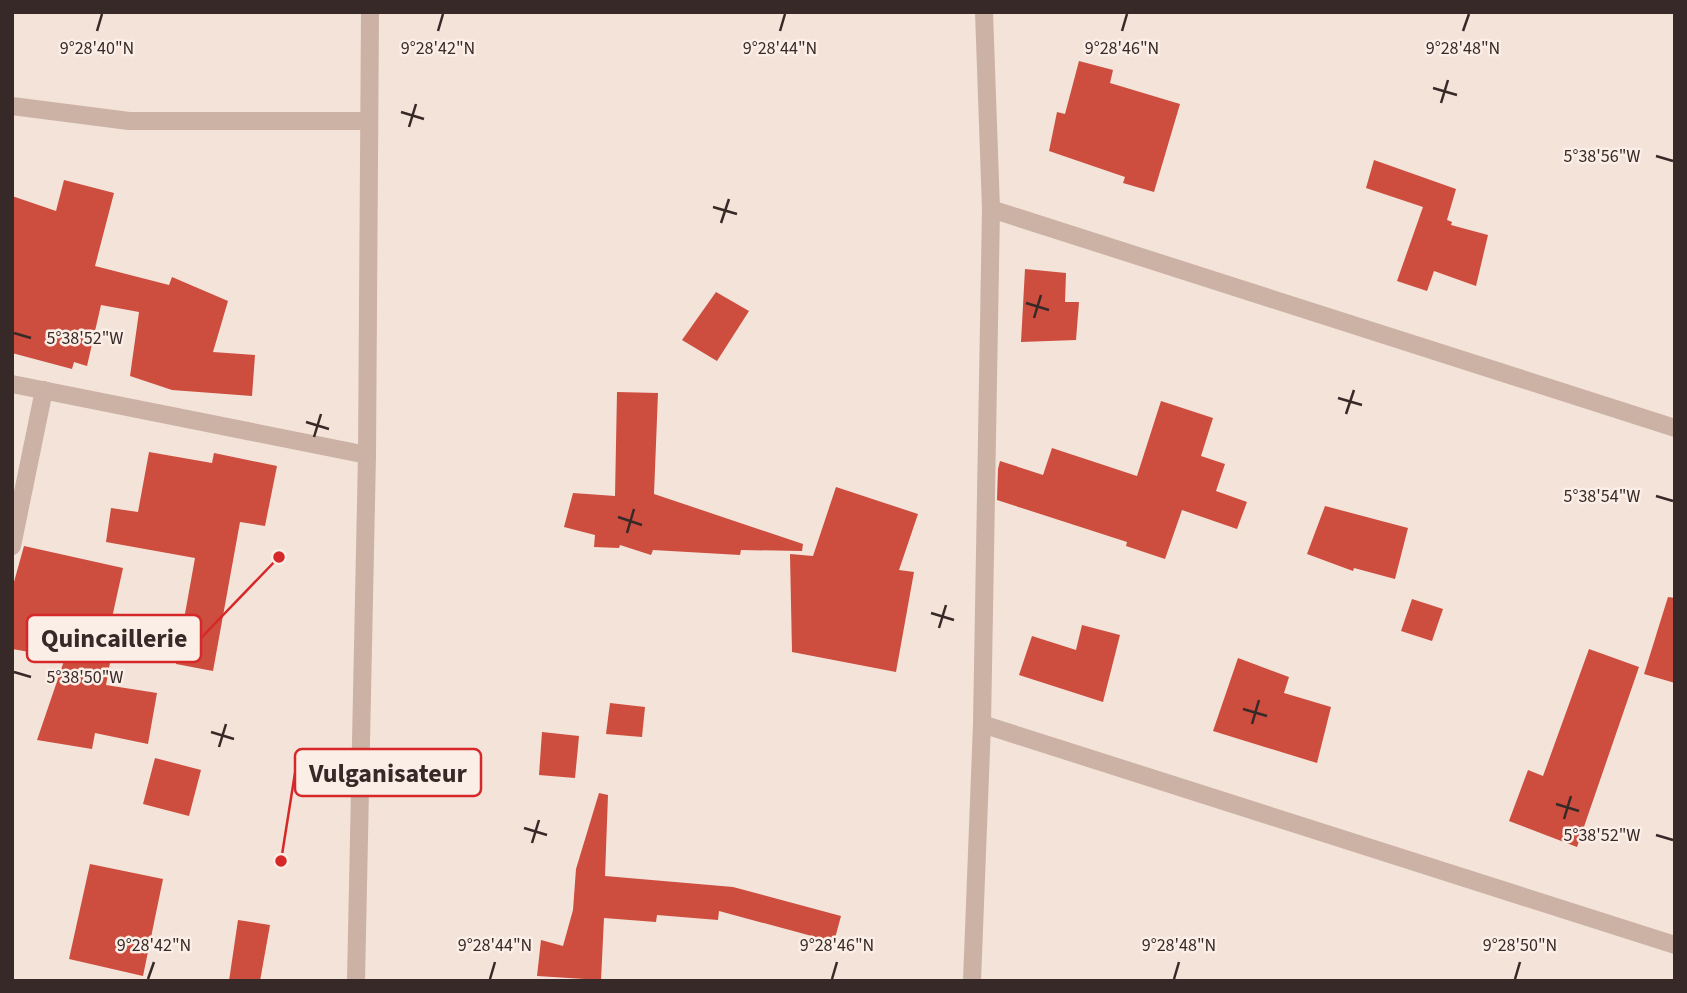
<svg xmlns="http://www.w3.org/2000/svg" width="1687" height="993" font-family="'Source Sans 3',sans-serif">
  <rect width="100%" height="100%" fill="#f3e3d9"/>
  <g fill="#cd4d3e">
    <path d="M1079,61l34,9 -3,13 70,21 -26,88 -31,-9 2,-6 -76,-26 8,-39 8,2z"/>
    <path d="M1374,160l82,29 -9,31 5,2 -1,3 37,10 -12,51 -42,-15 -7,20 -30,-10 26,-74 -57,-19z"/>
    <path d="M64,180l50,13 -19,73 74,19 3,-8 56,24 -15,51 42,3 -3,41 -80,-6 -42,-14 9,-64 -38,-7 -14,61 -13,-4 -2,7 -60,-16v-157l44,15z"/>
    <path d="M1025,269l41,4 -1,29h14l-3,38 -55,2z"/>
    <path d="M716,292l33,19 -32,50 -35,-21z"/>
    <path d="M617,392l41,1 -4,101 149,50 -1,7 -61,-1 -1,5 -87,-5 -2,5 -31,-10 -1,3 -25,-1 1,-12 -31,-8 9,-34 42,3z"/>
    <path d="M1161,401l52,17 -12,38 24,8 -9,27 31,11 -10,27 -55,-19 -17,49 -39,-13 1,-4 -130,-42 1,-31 2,-8 43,14 9,-27 85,28z"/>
    <path d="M149,452l63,11 2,-10 63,13 -12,60 -25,-4 -27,149 -37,-7 19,-106 -89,-16 5,-34 27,4z"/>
    <path d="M836,487l82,27 -19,56 15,2 -18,100 -104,-20 -2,-98 23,2z"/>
    <path d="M1325,506l83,22 -13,51 -41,-11 -1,3 -46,-17z"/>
    <path d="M24,546l99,22 -17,77 7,1 -7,39 51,8 -9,51 -53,-11 -3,16 -55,-9 28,-82 -53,-9v-60z"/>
    <path d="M1668,597l7,1v85l-31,-9z"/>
    <path d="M1412,599l31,10 -11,32 -31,-10z"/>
    <path d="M1082,625l38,10 -17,67 -84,-27 13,-39 44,14z"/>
    <path d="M1589,649l50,18 -62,180 -68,-26 19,-51 15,6z"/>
    <path d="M1238,658l51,19 -5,16 47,14 -14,56 -104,-32z"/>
    <path d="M610,703l35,4 -3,30 -36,-3z"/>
    <path d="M542,732l37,4 -4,42 -36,-3z"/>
    <path d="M155,758l46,12 -12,46 -46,-12z"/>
    <path d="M599,793l9,2 -3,81 128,11 108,29 -7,26 -115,-31 -1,9 -61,-5 -1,7 -52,-4 -3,62 -64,-4 4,-36 22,6 10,-36 3,-41z"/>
    <path d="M90,864l73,15 -20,97 -74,-17z"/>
    <path d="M238,920l32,5 -10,56h-31z"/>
  </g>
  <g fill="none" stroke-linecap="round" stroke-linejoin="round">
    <g stroke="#ccb1a5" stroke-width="18">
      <path d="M12,106l117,15h240"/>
      <path d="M991,209l684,219"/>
      <path d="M12,384l355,71"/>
      <path d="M12,546l32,-156"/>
      <path d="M982,724l693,221"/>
      <path d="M356,981l11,-526 3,-443"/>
      <path d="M972,981l10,-257 9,-515 -7,-197"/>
    </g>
  </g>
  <path fill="none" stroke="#372927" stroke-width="2.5" d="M97,31l5,-17M438,31l5,-17M780,31l5,-17M1122,31l5,-17M1463,31l6,-17M1433,88l24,7M1441,103l7,-23M401,112l23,7M409,127l7,-23M1656,156l17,5M713,207l24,7M721,223l8,-24M1026,303l23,7M1034,318l7,-23M14,333l17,5M1338,398l24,7M1346,414l8,-24M306,422l23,7M314,437l7,-23M1656,496l17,5M618,517l24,8M627,533l7,-24M931,613l23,7M939,628l7,-23M14,672l17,5M1243,709l24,7M1252,724l7,-24M211,732l23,7M219,747l7,-23M1556,804l23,7M1564,819l7,-23M524,828l23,7M1656,835l17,5M532,843l7,-23M148,979l6,-17M490,979l5,-17M832,979l5,-17M1174,979l5,-17M1515,979l5,-17"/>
  <g font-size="18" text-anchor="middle" fill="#372927" stroke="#faeee6" stroke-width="5" stroke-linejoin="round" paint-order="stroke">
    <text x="97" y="54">9°28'40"N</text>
    <text x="438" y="54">9°28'42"N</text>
    <text x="780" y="54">9°28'44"N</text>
    <text x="1122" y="54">9°28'46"N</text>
    <text x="1463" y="54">9°28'48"N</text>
    <text x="1602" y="162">5°38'56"W</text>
    <text x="85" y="344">5°38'52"W</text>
    <text x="1602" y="502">5°38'54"W</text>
    <text x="85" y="683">5°38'50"W</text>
    <text x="1602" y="841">5°38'52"W</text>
    <text x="154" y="951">9°28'42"N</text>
    <text x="495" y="951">9°28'44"N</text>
    <text x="837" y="951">9°28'46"N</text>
    <text x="1179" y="951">9°28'48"N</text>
    <text x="1520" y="951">9°28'50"N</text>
  </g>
  <path fill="none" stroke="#d62828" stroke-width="2.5" d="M279 557L201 638M281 861L295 773"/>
  <g fill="#d62828" stroke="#faeee6" stroke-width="2.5">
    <circle cx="279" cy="557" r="7"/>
    <circle cx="281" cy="861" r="7"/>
  </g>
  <g fill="#faeee6" stroke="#d62828" stroke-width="2.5">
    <rect x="27" y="615" width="174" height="47" rx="7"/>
    <rect x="295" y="749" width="186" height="47" rx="7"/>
  </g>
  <g font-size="26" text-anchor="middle" font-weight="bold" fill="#372927">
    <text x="114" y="647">Quincaillerie</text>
    <text x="388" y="782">Vulganisateur</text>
  </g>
  <rect width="1687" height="993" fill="none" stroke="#372927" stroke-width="28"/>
</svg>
